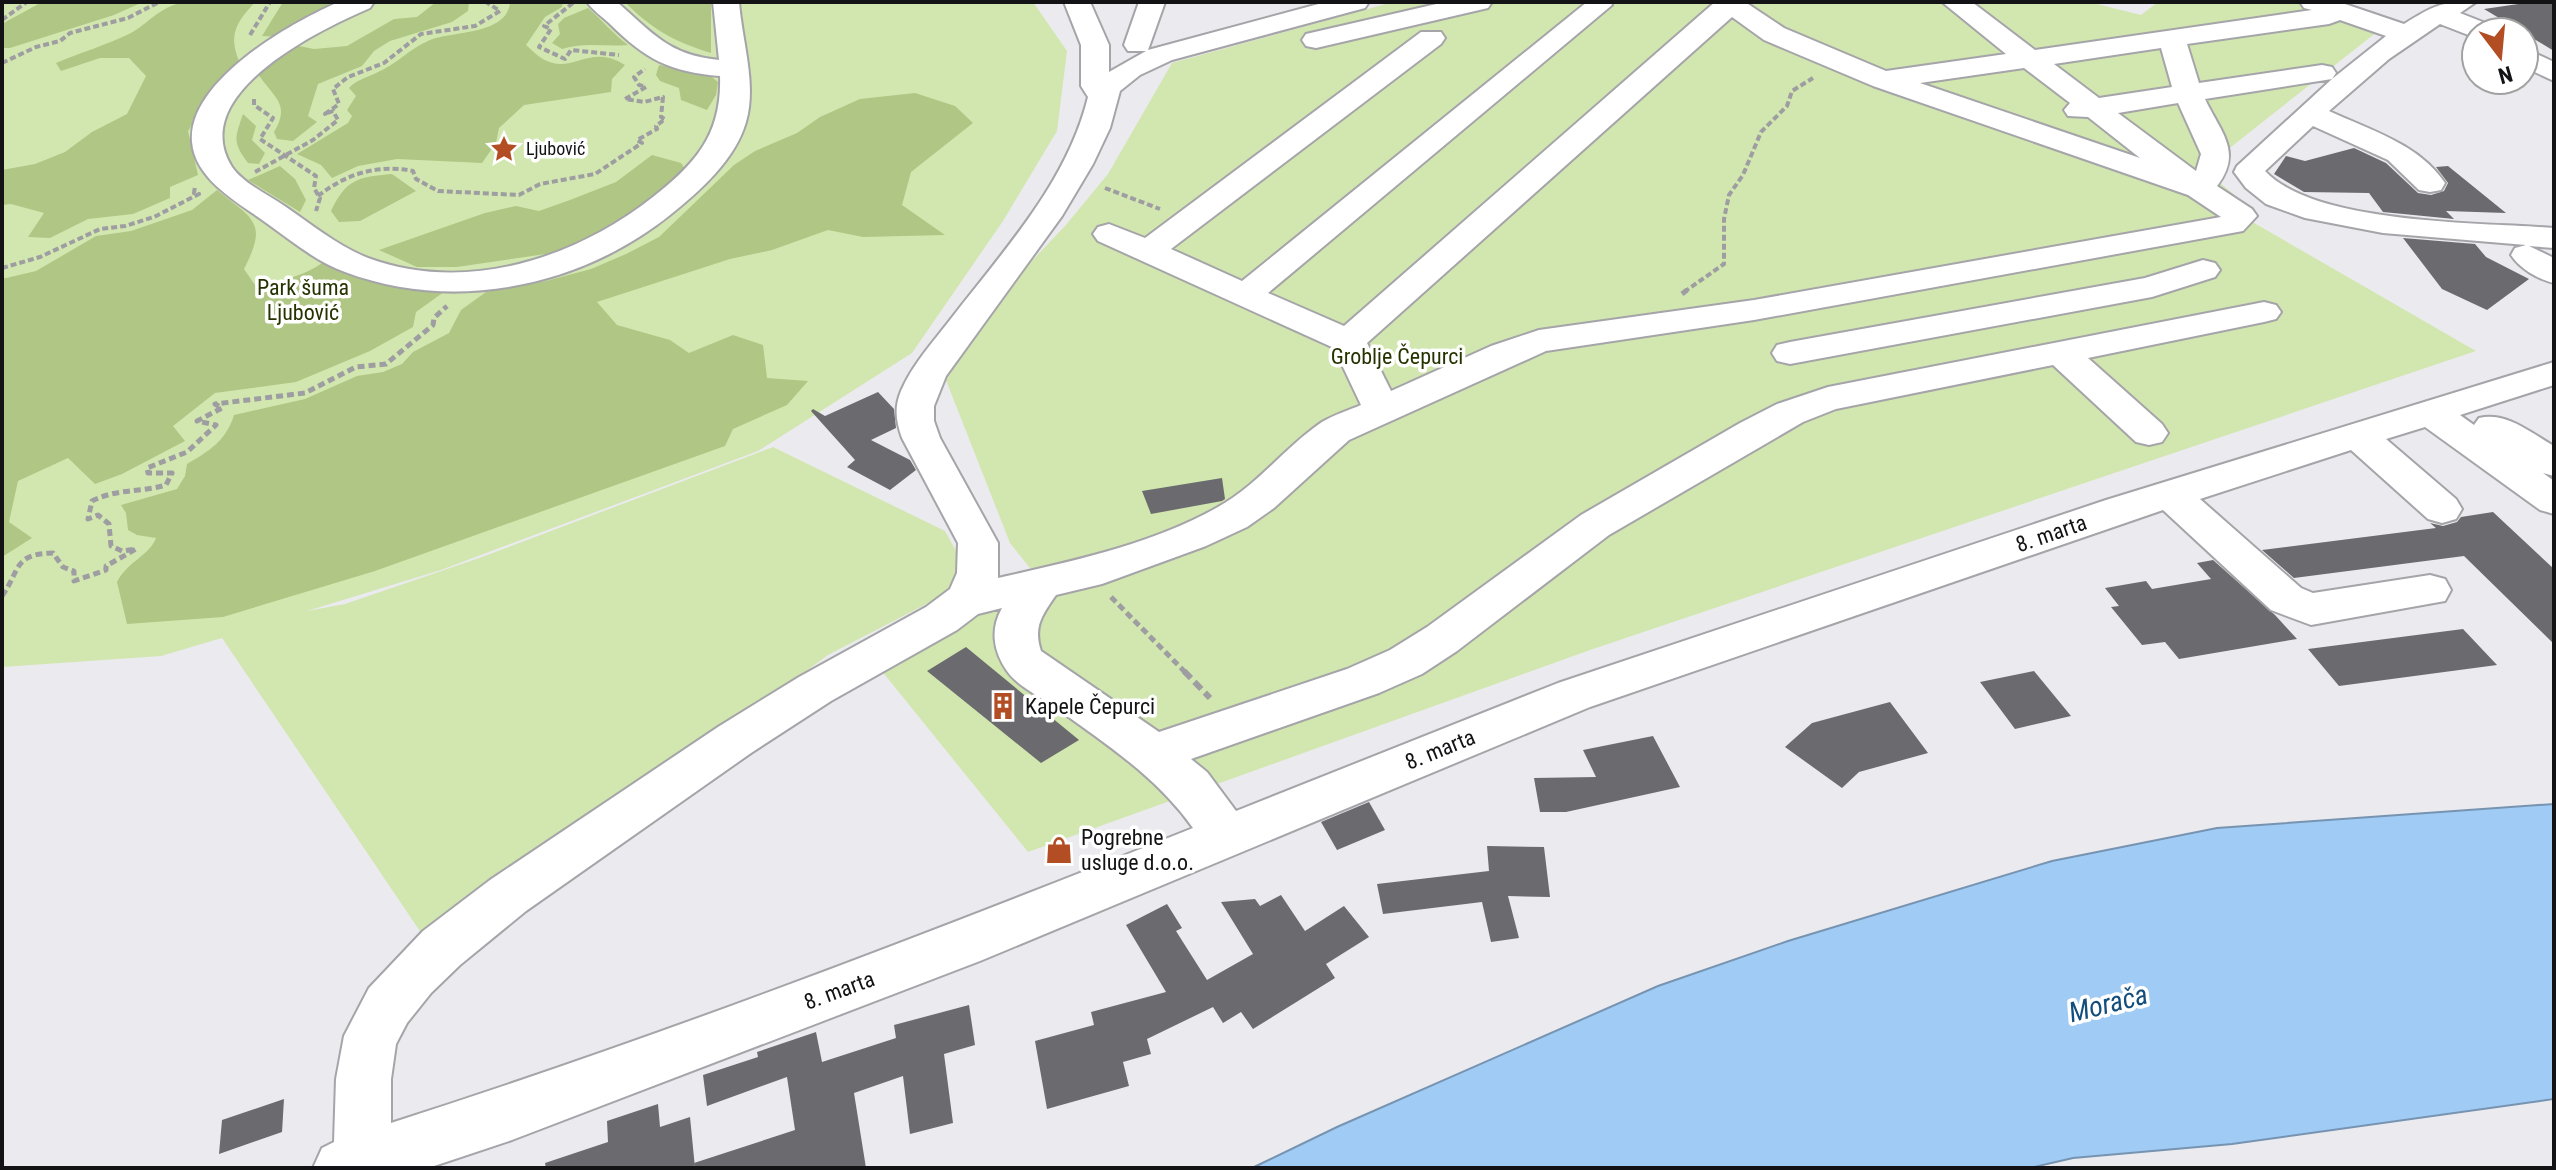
<svg xmlns="http://www.w3.org/2000/svg" width="2556" height="1170" font-family="'Roboto Condensed',sans-serif">
  <rect width="100%" height="100%" fill="#ebeaef"/>
  <g fill="#d2e7af">
    <path d="M2,2h1031l34,49 -10,80 -54,90 -91,132 -154,98 -317,119 -134,41 38,-7 140,-48 288,-109 172,84 15,27 1,28 -133,69 -398,291 -208,-308 -61,18 -159,11z"/>
    <path d="M1393,2h696l52,13 17,-13h141l83,26 -179,141 40,33 -1,14 234,135 -886,299 -562,202 -147,-182 153,-97 -24,-30 -68,-173 62,-80 61,-64 43,-52 64,-111z"/>
  </g>
  <g fill="#afc684">
    <path d="M42,2h101l-29,13 -104,33h-8v-24z"/>
    <path d="M185,2h70c-18,20 -27,32 -16,59l-29,33 -22,37 10,44 -28,12v11l-37,16 -45,5 -38,19 -22,-1 16,-24 -33,-9 -9,1v-35l33,-6 30,-12 27,-20 35,-18 19,-38 -17,-18h-29l-39,13 -5,-8c24,-10 50,-18 73,-29 21,-11 29,-27 56,-32z"/>
    <path d="M283,2h57l-60,35 -18,-1z"/>
    <path d="M436,2h33l-1,9 -16,11 -62,19 -16,10 -12,15 -44,18 -10,32 9,6 -24,19 -16,-2 -3,-7c17,-28 0,-34 -16,-58l36,-29 20,4 33,-3 47,-27 23,-2z"/>
    <path d="M510,2h53l-1,5 -17,10 -19,28c6,5 13,13 21,16 26,12 44,-18 78,4l-13,14 -1,13 -87,13 -25,23 -3,15 -14,20 -85,-4 -39,7 -26,12 -11,-13 -24,-11 51,-31 4,-7 -5,-6 9,-14 -7,-8c7,-8 17,-10 27,-15 20,-8 34,-25 54,-33 22,-9 78,-5 80,-38z"/>
    <path d="M625,2h86v51c-36,-11 -60,-24 -86,-51z"/>
    <path d="M588,8c14,12 25,26 40,37 -24,2 -43,-3 -66,4l-10,-6 8,-9 -2,-10 6,-6z"/>
    <path d="M659,65l49,9 10,8 -2,13 -9,15 -26,-10 -2,-12 -19,-7 -4,-6z"/>
    <path d="M915,93l40,13 18,17 -62,49 -9,33 43,30 -82,2 -35,-7 -56,20 -42,9 -133,43 20,23 53,15 19,13 44,-18 30,10 4,33 41,3 -21,24 -54,24 -8,17 -350,125 -152,46 -96,7 -10,-42c11,-21 32,-26 39,-44l-19,-3 -9,-5 -2,-17 -5,-8 56,-16 8,-13 2,-12c22,-13 39,-23 47,-49l71,-16 52,-23 26,-4 19,-8 11,-12 36,-19 12,-23 25,-18 60,-11 45,-12 35,-15 33,-17 75,-72 21,-14 42,-18 23,-16 40,-18z"/>
    <path d="M243,114l13,12 -4,14 13,13 -6,11 -11,-1c-16,-21 -13,-25 -5,-49z"/>
    <path d="M652,155l29,8 6,9 -90,64 -38,16 -102,15h-40l-38,-17 106,-37 31,-7 23,5 31,-11 46,-18z"/>
    <path d="M280,166l15,13 11,21 -6,12 -52,-32z"/>
    <path d="M392,174l24,17 -56,30 -21,1 -8,-11c15,-32 27,-34 61,-37z"/>
    <path d="M217,190c37,30 51,32 27,79l11,16c27,-4 48,-8 70,-24l123,28 -32,23 -3,15 -43,24 -74,31 -81,11 -42,33 12,15 -63,33 -27,10 -27,-26 -50,23 -9,41 23,16 -30,19v-278l34,-8 60,-35 35,-5 61,-21z"/>
  </g>
  <path fill="#a0cbf4" stroke="#7694b1" stroke-width="2" d="M2554,804v295l-322,45 -159,14 -43,10h-778l85,-41 321,-141 130,-45 264,-80 165,-33z"/>
  <g fill="#6b6b6f">
    <path d="M2532,2h22v49l-70,-42z"/>
    <path d="M2354,148l32,15 32,30 13,2 13,-4 4,-8 -12,-16 12,-1 58,47 -60,-2 8,8 -71,-7 -14,-19 -65,-1 -30,-18 12,-18 19,5z"/>
    <path d="M2403,238l72,6 11,13 43,22 -42,31 -45,-21z"/>
    <path d="M878,392l16,17 2,19 -25,12 39,20 6,10 -26,20 -43,-23 8,-7 -44,-49 2,-2 12,7z"/>
    <path d="M1222,478l3,21 -3,2 -71,13 -9,-23z"/>
    <path d="M2493,512l61,57v75l-90,-88 -170,22 -32,-28 174,-22 -6,-5 13,3 14,-4 4,-5z"/>
    <path d="M2213,560l62,55 22,24 -118,20 -14,-17 -23,3 -31,-38 8,-1 -14,-18 41,-7 6,8 59,-10 -14,-16z"/>
    <path d="M2463,629l34,36 -158,21 -31,-37z"/>
    <path d="M966,647l113,93 -38,23 -114,-92z"/>
    <path d="M2034,671l37,45 -56,13 -35,-47z"/>
    <path d="M1890,702l38,51 -69,19 -17,16 -57,-41 27,-24z"/>
    <path d="M1653,736l27,51 -114,25h-26l-6,-34 62,-1 -13,-27z"/>
    <path d="M1369,802l16,28 -48,20 -16,-28z"/>
    <path d="M1487,846l57,1 6,50 -42,-1 11,42 -28,4 -9,-40 -99,12 -6,-30 112,-13z"/>
    <path d="M1281,895l24,36 39,-25 25,31 -43,27 9,14 -82,51 -12,-17 -18,11 -10,-16 -66,32 4,15 -28,8 6,24 -82,23 -12,-68 59,-16 -3,-13 75,-20 -40,-67 41,-21 15,24 -6,3 31,49 46,-26 -32,-52 34,-3 5,7z"/>
    <path d="M969,1005l6,40 -31,9 9,69 -43,11 -7,-58 -49,17 12,75h-171l-1,-5 101,-33 -8,-53 -80,29 -4,-31 55,-18 -1,-5 59,-20 6,30 74,-24 -2,-13z"/>
    <path d="M284,1099l-2,33 -63,22 3,-34z"/>
    <path d="M658,1104l2,23 30,-10 5,51h-149l-1,-5 63,-21 -1,-21z"/>
  </g>
  <g fill="none" stroke-linecap="round" stroke-linejoin="round">
    <g stroke="#a5a4a9" stroke-width="4">
      <g id="minor">
        <path d="M339,2h35l-4,6c-51,22 -184,86 -138,159 12,17 37,28 54,40 26,18 52,39 82,51 98,36 206,1 285,-61 43,-34 69,-63 67,-121 -50,-4 -75,-17 -110,-52 -8,-8 -17,-13 -23,-22h30c36,31 51,53 102,58l-6,-58h26c3,39 18,82 7,120 -11,38 -46,69 -76,93 -90,72 -216,98 -325,57 -33,-12 -59,-36 -87,-55 -26,-18 -63,-40 -66,-75 -5,-61 100,-120 147,-140z"/>
        <path d="M1064,2h26l19,43v27l37,-21h-18l-4,-6 15,-43h26l-17,48 178,-48h43l-4,6 -193,52 -32,15 -20,16 -10,37 -17,36 -31,52 -116,160 -12,30v15l6,17 58,105v35c74,-17 153,-33 220,-71 40,-22 67,-60 104,-85 12,-7 27,-12 39,-17l-27,-57 -236,-107 -5,-7 5,-7 11,-3 36,14 276,-206h20l4,6 -4,6 -270,205 71,32 345,-279h23l2,3 -344,288 76,33 371,-324h30l39,26 102,43 120,-17 -64,-52h30l63,48 277,-40 -8,-2 -4,-6h39l65,22c31,-19 35,-22 72,-22l-16,11 33,13 4,6h-21v6l-36,-14 -51,35 -60,52c41,19 90,33 116,72l-4,7 -11,2 -11,-2 -31,-30 -75,-34 -48,45c51,54 215,51 289,57v20l-25,-2 25,12v25c-16,-4 -34,-14 -43,-28l4,-7 11,-3 -143,-12 -78,-15 -39,-14 -20,-16 -12,-16 3,-6 95,-87 -127,20c16,34 38,53 12,87l35,23 5,7 -14,15 -489,89 -208,31 -197,89 -75,68 -27,19 -41,19 -104,38 -46,11c-14,20 -23,32 -15,56l118,81 188,-63 43,-19 37,-23 154,-112 159,-92 37,-19 51,-17 436,-85 12,3 5,7 -5,7 -12,3 -176,36 74,66 6,9 -6,9 -13,3 -13,-3 -83,-77 -217,44 -33,13 -194,113 -152,116 -35,23 -43,19 -188,66 16,13 29,39 322,-128 548,-183 448,-138v23l-94,30 14,10 5,-7c27,-7 52,15 75,28v30l-11,-3 11,8v33l-14,-4 -115,-83 -39,12 70,60 6,10 -6,10 -14,4 -14,-4 -77,-69 -151,49 101,89 12,5 117,-18 15,4 6,11 -6,11 -134,24 -40,-15 -108,-100 -573,197 -610,254 -468,179 -84,28h-115l9,-20 12,-6 2,-63 8,-43 25,-48 54,-57 67,-51 228,-153 81,-50 127,-70 24,-18 7,-16 1,-30 -56,-105c-6,-17 -8,-30 -1,-47 11,-26 32,-49 49,-71 53,-69 117,-137 138,-223l-7,-11v-41zM1732,17l32,23 109,46 315,109 33,22 -467,83 -215,30 -48,16 -100,45 -24,-48zM2340,20l46,16 -54,43 4,-6 -4,-6 -10,-2 -123,18 -12,-39 142,-20zM2161,48l11,39 -73,11 -45,-34zM2024,68l46,35 -6,7 4,6 20,1 52,41 -220,-75zM2178,103l23,51 -5,17 -78,-58zM1002,608c-12,21 -9,43 5,63 10,15 34,26 49,37 50,36 101,69 137,120 -265,106 -531,208 -802,295v-44l5,-35 11,-21 24,-30 29,-28 66,-54 225,-158 80,-52 126,-71 21,-16z"/>
        <path d="M1445,2h47l-4,6 -172,40 -10,-2 -4,-6 4,-6z"/>
        <path d="M2524,48l30,14v19l-30,-14z"/>
        <path d="M2203,260l12,3 5,7 -5,7 -63,20 -362,67 -13,-3 -5,-8 5,-8 13,-3 355,-64z"/>
      </g>
    </g>
    <g stroke="#9e9da1" stroke-width="4" stroke-dasharray="6 3" stroke-linecap="butt">
      <path d="M573,3l-29,23 7,3 -12,18 26,12 6,-9 48,5"/>
      <path d="M2,20l25,-18"/>
      <path d="M250,35l20,-33"/>
      <path d="M2,63l34,-16 24,-6 10,-8 58,-15 31,-16"/>
      <path d="M254,99v6l19,13 -13,21 56,37 -2,12 6,10 -4,13"/>
      <path d="M255,172l58,-32 25,-20 -5,-9 -8,3 14,-10 -6,-15 15,-12 36,-14 37,-29 54,-8 25,-15 -14,-9"/>
      <path d="M1105,188l55,21"/>
      <path d="M318,196c28,-22 59,-32 95,-25l3,8 22,12 81,4 21,-11 55,-10 47,-31 -5,-3 20,-11 -1,-3 9,-7 -4,-2 2,-20 -19,5 -19,-3 21,-12 -7,-2 -5,-8 11,-8"/>
      <path d="M2,268l38,-11 60,-28 25,-3 29,-9 45,-23 -5,-1 1,-7"/>
      <path d="M1684,292l40,-28v-45l5,-24 14,-20 18,-43 26,-26 5,-15 21,-13"/>
    </g>
    <g stroke="#9e9da1" stroke-width="5" stroke-dasharray="7 4" stroke-linecap="butt">
      <path d="M1682,294l5,-4"/>
      <path d="M2,596c19,-27 11,-42 51,-43l10,14 11,4v10l32,-11v-4l30,-17 -14,2 -11,-5 -2,-22 -11,-9 -10,4 4,-18c26,-13 47,-8 74,-16l6,-12h-24l-1,-5 40,-16 29,-27 -19,-4 25,-13 -7,-4 90,-11 51,-26 30,-3 47,-39 1,-7 13,-12"/>
      <path d="M1111,597l75,76"/>
    </g>
    <path stroke="#9e9da1" stroke-width="6" stroke-dasharray="10 5" stroke-linecap="butt" d="M1184,671l26,27"/>
    <use href="#minor" fill="#fff" fill-rule="evenodd"/>
  </g>
  <defs>
    <g id="sight-bare" transform="scale(2.16)"><path d="M0-6L1.8-2.2L6-1.7L2.9 1.2L3.7 5.4L0 3.3L-3.7 5.4L-2.9 1.2L-6-1.7L-1.8-2.2Z" fill="#b34d24" stroke="#fff" stroke-width="2.5" paint-order="stroke"/></g>
    <g id="building-bare" transform="scale(2.16)"><path d="M-4-6H4V6H1V3H-1V6H-4ZM-2.5-4.3h1.7v1.8h-1.7ZM.8-4.3h1.7v1.8H.8ZM-2.5-1h1.7V.8h-1.7ZM.8-1h1.7V.8H.8Z" fill="#b34d24" stroke="#fff" stroke-width="2.5" paint-order="stroke"/></g>
    <g id="shop-bare" transform="scale(2.16)"><path d="M-5-2.5h2.3a2.7 3.5 0 0 1 5.4 0H5L5.5 6h-11ZM-1.5-2.5h3a1.5 2.3 0 0 0-3 0Z" fill="#b34d24" stroke="#fff" stroke-width="2.5" paint-order="stroke"/></g>
  </defs>
  <g fill-rule="evenodd">
    <use href="#sight-bare" x="504" y="149"/>
    <use href="#building-bare" x="1003" y="706"/>
    <use href="#shop-bare" x="1059" y="850"/>
  </g>
  <g text-anchor="middle" stroke-width="7" stroke-linejoin="round" paint-order="stroke">
    <g font-size="18" fill="#131315" stroke="#fff" text-anchor="start">
      <text x="526" y="155">Ljubović</text>
    </g>
    <g font-size="22" fill="#253300" stroke="#fff">
      <text x="303" y="295">Park šuma<tspan x="303" dy="25">Ljubović</tspan></text>
      <text x="1397" y="364">Groblje Čepurci</text>
    </g>
    <g font-size="22" fill="#131315" stroke="#fff">
      <text transform="translate(2051 533) rotate(-19)" y="8">8. marta</text>
      <text transform="translate(1440 749) rotate(-22)" y="8">8. marta</text>
      <text transform="translate(839 990) rotate(-20)" y="8">8. marta</text>
    </g>
    <g font-size="22" fill="#131315" stroke="#fff" text-anchor="start">
      <text x="1025" y="714">Kapele Čepurci</text>
      <text x="1081" y="845">Pogrebne<tspan x="1081" dy="25">usluge d.o.o.</tspan></text>
    </g>
    <g font-size="28" font-style="italic" fill="#134e7d" stroke="#fff">
      <text transform="translate(2108 1003) rotate(-14)" y="10">Morača</text>
    </g>
  </g>
  <rect width="2556" height="1170" fill="none" stroke="#131315" stroke-width="8"/>
  <g transform="translate(2500 56) rotate(164)"><circle r="38" fill="#ffffff" stroke="#a1a1a1" stroke-width="2"/>
  <path d="M0-6L14 30L0 20L-14 30Z" fill="#b34d24"/>
  <text y="-12" font-size="22" font-weight="bold" text-anchor="middle" fill="#131315">N</text>
  </g>
</svg>
